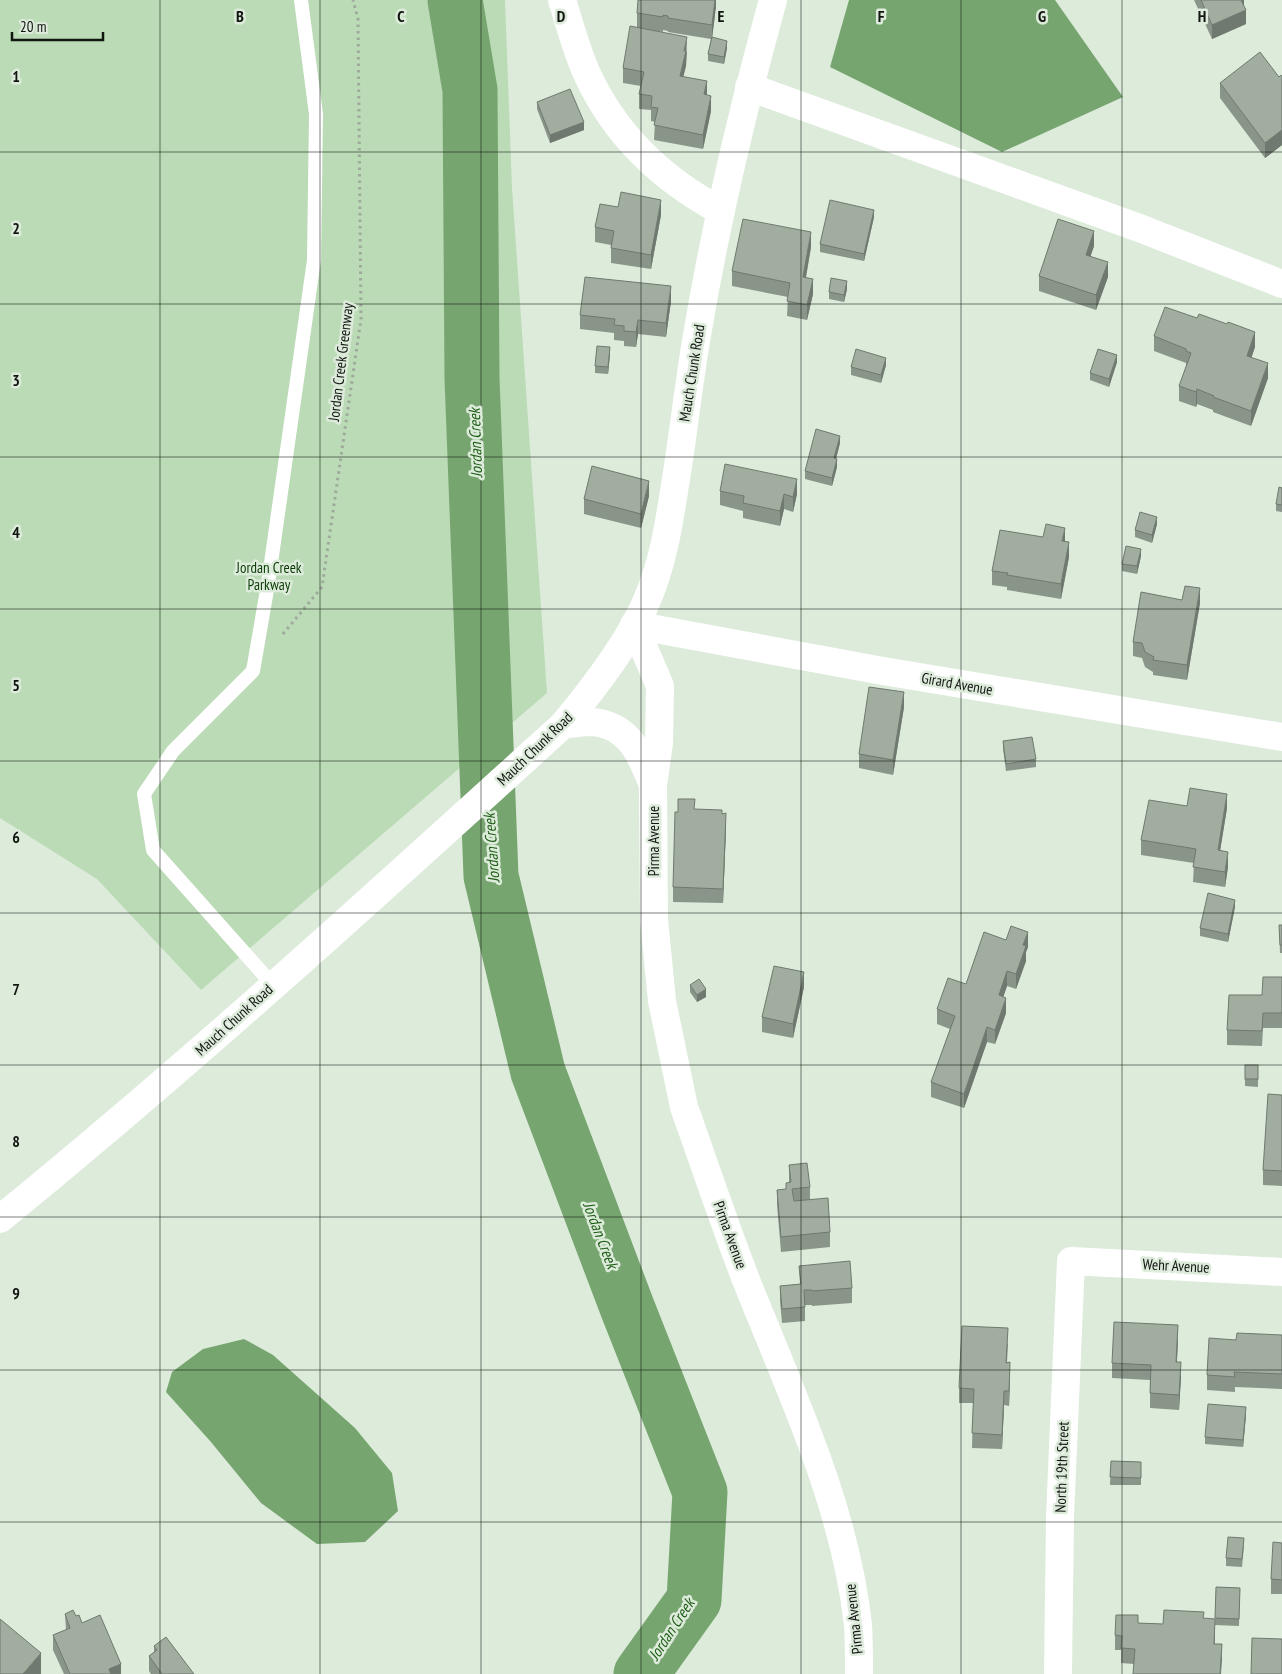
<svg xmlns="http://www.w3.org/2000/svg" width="1282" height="1674" font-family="'PT Sans Narrow',sans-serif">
  <rect width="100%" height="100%" fill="#ddebdb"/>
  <path fill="#bbdab6" d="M0,0h505l7,188 35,505 -346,297 -104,-111 -97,-61z"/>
  <g fill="#77a570">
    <path d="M849,0h206l68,97 -121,55 -172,-85z"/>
    <path d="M244,1339l29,16 82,73 37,45 6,38 -33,31 -48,2 -56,-41 -50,-61 -45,-50 6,-20 31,-23z"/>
  </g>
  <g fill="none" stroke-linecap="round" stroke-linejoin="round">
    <path stroke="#77a570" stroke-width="55" d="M455,0l15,90 2,288 19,498 47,196 89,235 73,185 -6,108 -53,74"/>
    <path stroke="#9ea99c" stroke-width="3" stroke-dasharray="2.5 4" stroke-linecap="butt" d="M283,634l39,-47 39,-268 -3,-300 -5,-19"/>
    <path stroke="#fff" stroke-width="14" d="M273,985l-120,-135 -9,-56 29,-43 80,-80 15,-87 46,-324 2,-146 -15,-114"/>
    <g stroke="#fff" stroke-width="28">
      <path d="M562,0c8,25 15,53 26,76 28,60 75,104 133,135"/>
      <path d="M749,87l393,142 140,55"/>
      <path d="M634,625l26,61 -1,57 -6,42 1,135 8,81 22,106c21,59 41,119 64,178 44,110 97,221 110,340 1,16 1,33 1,49"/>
      <path d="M564,724c9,0 18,-2 27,-2 38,2 50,33 62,63"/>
      <path d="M1058,1674l2,-157 11,-256 211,11"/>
    </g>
    <path stroke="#fff" stroke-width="28" d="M634,625l249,46 399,66"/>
    <path stroke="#fff" stroke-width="28" d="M0,1219c194,-158 379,-327 564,-495 29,-35 65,-81 83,-124 16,-37 22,-76 28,-115 8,-48 13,-96 21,-144 19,-115 46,-229 77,-341"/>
  </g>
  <g fill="#8a9589">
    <path d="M716,0v7l-4,30 15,11 -3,16 -16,-3v-7l3,-15 -43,-7v-1l-5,-1v2l-8,-1 32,21 -1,14 -3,10 24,19 4,16 -8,38 -49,-9 1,-18 -4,-1v-11l-12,-1v-15l2,-8 -18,-3v-15l14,-41v-14z"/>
    <path d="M1194,0h50v6l2,18 -34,15z"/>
    <path d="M1282,77v68l-17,13 -45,-60v-15z"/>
    <path d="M537,102l47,28 -34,13 -13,-34z"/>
    <path d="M661,215l-10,54 -40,-6v-18l-16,-3v-15z"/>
    <path d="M874,217l-10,44 -44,-9v-8z"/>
    <path d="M1094,246l-4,11 18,20 -12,33 -57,-19v-15z"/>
    <path d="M811,247l-5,31 7,16 -6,26 -20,-4 1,-19 -56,-11v-15z"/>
    <path d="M847,289l-3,13 -15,-3v-7z"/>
    <path d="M671,301l-5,36 -28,-3 -2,13 -12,-1v-5l-10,-1v-7l-34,-4v-14z"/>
    <path d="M1154,336l101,11 -4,11 17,20 -17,48 -38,-14v-2l-16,-6 -1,3 -17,-6v-15l7,-20v-3l-32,-12z"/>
    <path d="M610,354l-2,20 -13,-1v-7z"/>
    <path d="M1117,362l-8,25 -19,-7v-7z"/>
    <path d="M886,365l-5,18 -30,-8v-8z"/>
    <path d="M840,443l-4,16 1,8 -5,19 -27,-7v-8z"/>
    <path d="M1282,488v24l-6,-1v-7z"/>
    <path d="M720,491l77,3 -4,18 -9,-3 -4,17 -37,-8v-7l-23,-6z"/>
    <path d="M649,496l-8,32 -57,-14v-15z"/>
    <path d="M1157,524l-5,19 -17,-6v-7z"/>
    <path d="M1065,541l4,16 -8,42 -54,-9v-3l-15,-2v-14z"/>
    <path d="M1141,556l-4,18 -15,-3v-7z"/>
    <path d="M1182,600l18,3 -13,77 -34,-5v-3l-8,-5 -3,-9 -9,-2v-14z"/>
    <path d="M904,707l-11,68 -34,-7v-14z"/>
    <path d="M1003,741l33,18v8l-30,4 -3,-22z"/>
    <path d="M1187,806l40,2 -7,42 8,17 -3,20 -32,-5 1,-19 -53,-8v-15z"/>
    <path d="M695,809l27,5 4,14 -3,75 -50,-1v-15z"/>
    <path d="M1235,907l-7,35 -28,-6v-8z"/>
    <path d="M1279,925h3v28h-2z"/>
    <path d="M1028,947l-2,5v9l-10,28 -9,-3 -4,11 3,16 -11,31 -8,-2 -23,66 -33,-11v-15l19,-53 -13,-5v-15l29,-25z"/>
    <path d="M1282,977v51h-19l-1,18 -35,-1v-15l35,-35z"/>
    <path d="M690,985l16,12 -9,5 -7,-10z"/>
    <path d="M804,987l-11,51 -31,-6v-15z"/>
    <path d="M1245,1065h13v22l-13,-1z"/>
    <path d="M1282,1095v91l-19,-1v-15z"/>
    <path d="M789,1165l21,22v12l20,33v15l-49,5 -4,-47v-15l9,-1v-6h3z"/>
    <path d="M799,1266l53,22v15l-40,3v-1h-7v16l-23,2 -2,-22v-15l20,-2z"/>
    <path d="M1282,1335v54l-47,-2v5l-28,-2v-15l29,-35z"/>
    <path d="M1178,1340l-1,22 4,15 -2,33 -29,-2v-28l-38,-2v-15z"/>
    <path d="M1008,1343l-1,20 3,14 -1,29 -5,-1 -2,44 -30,-1 1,-45h-14v-15z"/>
    <path d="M1246,1415l-3,32 -38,-3v-7z"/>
    <path d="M1111,1461l30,1v23h-31z"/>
    <path d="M1282,1543v51h-11v-15z"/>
    <path d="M1244,1546l-2,21 -16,-1v-8z"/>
    <path d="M1216,1587l24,1 -1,38 -24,-1z"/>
    <path d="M65,1614l11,2 45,58h-57l-11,-24v-15l13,-5z"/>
    <path d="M1204,1618l11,15v11l7,15 -88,5 -13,-1v-13h-6v-15l23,-12 25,1z"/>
    <path d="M154,1646l40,28h-43l-2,-3v-15l5,-4z"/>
  </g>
  <g fill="#70796f">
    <path d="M715,0h1v7l-4,32v-14z"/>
    <path d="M1238,0h6v6l-6,2z"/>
    <path d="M1246,10v14l-34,15v-14z"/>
    <path d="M687,37l-1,29 -6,25v-15z"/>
    <path d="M727,41v7l-3,16v-7z"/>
    <path d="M707,81v15l-3,-2z"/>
    <path d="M711,96v15l-8,38v-14z"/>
    <path d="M584,122v8l-34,13v-8z"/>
    <path d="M1282,130v15l-17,13v-15z"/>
    <path d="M661,200v15l-10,54v-14z"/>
    <path d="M874,210v7l-10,44v-7z"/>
    <path d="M1094,231v15l-8,24v-15z"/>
    <path d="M811,232v15l-8,45v-15z"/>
    <path d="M1108,262v15l-12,33v-15z"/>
    <path d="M813,279v15l-6,26v-15z"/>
    <path d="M847,281v8l-3,13v-7z"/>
    <path d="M671,286v15l-5,36v-14z"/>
    <path d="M638,320v14l-2,13v-15z"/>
    <path d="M1255,332v15l-8,24v-15z"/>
    <path d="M610,347v7l-2,20v-7z"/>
    <path d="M1117,355v7l-8,25v-8z"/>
    <path d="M886,358v7l-5,18v-8z"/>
    <path d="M1268,363v15l-17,48v-15z"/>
    <path d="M1197,389v15l-1,3v-15z"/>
    <path d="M840,436v7l-6,23v-8z"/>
    <path d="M837,459v8l-5,19v-8z"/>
    <path d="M797,479v15l-4,18v-15z"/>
    <path d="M649,481v15l-8,32v-14z"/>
    <path d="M784,494v15l-4,17v-15z"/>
    <path d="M1157,517v7l-5,19v-8z"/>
    <path d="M1065,528v14l-3,-1z"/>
    <path d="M1069,542v15l-8,42v-15z"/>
    <path d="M1141,549v7l-4,18v-8z"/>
    <path d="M1200,588v15l-13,77v-15z"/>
    <path d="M904,692v15l-11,68v-15z"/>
    <path d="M1227,794v14l-9,56v-14z"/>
    <path d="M726,813v15l-3,75v-14z"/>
    <path d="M1228,852v15l-3,20v-15z"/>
    <path d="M1235,900v7l-7,35v-8z"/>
    <path d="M1028,932v15l-2,5v9l-10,28v-15l7,-29z"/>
    <path d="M1007,971v15l-8,24v-15z"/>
    <path d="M804,972v15l-11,51v-14z"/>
    <path d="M706,989v8l-9,5v-7z"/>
    <path d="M1006,998v15l-11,31v-14z"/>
    <path d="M987,1027v15l-23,66v-14z"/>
    <path d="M1178,1325v15l-2,37v-15z"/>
    <path d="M1010,1362v15l-1,29v-15z"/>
    <path d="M1181,1362v15l-2,33v-15z"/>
    <path d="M1004,1391v14l-2,44v-14z"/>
    <path d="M1246,1407v8l-3,32v-7z"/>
    <path d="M1215,1619v14l-1,25v-14z"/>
    <path d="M1222,1644v15l-1,15h-1z"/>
    <path d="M41,1653v21h-18z"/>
    <path d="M121,1664v10h-12v-5z"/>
  </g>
  <g fill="#a0ad9f" stroke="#70796f">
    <path d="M638,0h77l-3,25 -44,-7v-2l-5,-1v2l-26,-4z"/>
    <path d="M1201,0h40l5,10 -34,15z"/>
    <path d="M630,26l57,11 -3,14h2l-6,25 27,5 -3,13 7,2 -8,39 -49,-10 4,-17 -7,-1 1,-11 -13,-2 5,-22 -21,-4z"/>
    <path d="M712,37l15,4 -3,16 -16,-3z"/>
    <path d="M1260,52l19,25 2,-2 1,2v53l-17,13 -45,-60z"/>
    <path d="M570,89l14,33 -34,13 -13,-33z"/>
    <path d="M621,192l40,8 -10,55 -40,-7 3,-17 -19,-4 5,-23 18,3z"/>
    <path d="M830,200l44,10 -10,44 -44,-10z"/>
    <path d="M743,219l68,13 -8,45 10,2 -6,26 -20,-4 3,-18 -58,-12z"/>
    <path d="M1058,219l36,12 -8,24 22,7 -12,33 -57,-19z"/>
    <path d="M585,277l86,9 -5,37 -28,-3 -2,12 -12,-1v-5l-10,-1 1,-6 -35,-4z"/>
    <path d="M831,278l16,3 -3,14 -15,-3z"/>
    <path d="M1165,307l32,11 2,-4 28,10 1,-2 27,10 -8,24 21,7 -17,48 -38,-14 1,-1 -17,-7 -1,3 -17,-6 12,-33 -5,-2v-2l-32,-13z"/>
    <path d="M597,346l13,1 -2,20 -13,-1z"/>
    <path d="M856,349l30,9 -5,17 -30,-8z"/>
    <path d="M1098,349l19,6 -8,24 -19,-6z"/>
    <path d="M816,429l24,7 -6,22 3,1 -5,19 -27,-7z"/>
    <path d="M725,464l72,15 -4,18 -9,-3 -4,17 -37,-8 1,-7 -24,-5z"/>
    <path d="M592,466l57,15 -8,33 -57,-15z"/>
    <path d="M1279,487l3,1v17l-6,-1z"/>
    <path d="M1140,512l17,5 -5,18 -17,-5z"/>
    <path d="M1046,524l19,4 -3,13 7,1 -8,42 -54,-9 1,-2 -16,-2 8,-41 43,7z"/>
    <path d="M1126,546l15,3 -4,17 -15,-2z"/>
    <path d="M1185,586l15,2 -13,77 -34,-5 1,-3 -9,-5 -3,-9 -9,-1 8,-50 41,8z"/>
    <path d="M869,687l35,5 -11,68 -34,-6z"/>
    <path d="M1032,737l4,22 -30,5 -3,-23z"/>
    <path d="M1190,788l37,6 -9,56 10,2 -3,20 -32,-5 3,-18 -55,-9 8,-40 38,6z"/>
    <path d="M678,799h17l-1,10 28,1v4l4,-1 -3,76 -50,-2 2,-75h3z"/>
    <path d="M1208,893l27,7 -7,34 -28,-6z"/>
    <path d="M1279,925h3v20h-2z"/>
    <path d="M1011,926l17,6 -5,13 3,1 -10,28 -9,-3 -8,24 7,3 -11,32 -8,-3 -23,67 -33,-12 24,-66 -18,-7 11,-31 18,6 18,-52 22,8z"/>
    <path d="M774,966l30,6 -11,52 -31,-7z"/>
    <path d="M1263,977h19v36h-19l-1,18 -35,-1 2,-35h33z"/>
    <path d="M699,979l7,10 -9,6 -7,-10z"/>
    <rect x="1245" y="1065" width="13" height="14"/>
    <path d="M1268,1094l14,1v76l-19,-1z"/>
    <path d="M807,1163l3,24 -18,2 2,12 34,-3 2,34 -49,5 -4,-47 9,-1v-6l5,-1 -2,-17z"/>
    <path d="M850,1261l2,27 -40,3v-1h-8l1,17 -23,2 -2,-23 21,-2 -2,-18z"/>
    <path d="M1114,1322l64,3 -2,37h5l-2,33 -29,-2 1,-28 -39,-2z"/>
    <path d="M962,1326l46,2 -2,35 4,-1 -1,29h-5l-2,44 -30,-2 2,-44 -15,-1z"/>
    <path d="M1237,1333l45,2v39l-48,-2 1,5 -28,-2 2,-37 27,2z"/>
    <path d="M1208,1404l38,3 -3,33 -38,-3z"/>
    <path d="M1111,1461l30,1v16l-31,-1z"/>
    <path d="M1228,1537l16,1 -2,21 -16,-1z"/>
    <path d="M1273,1542l9,1v37l-11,-1z"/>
    <path d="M1216,1587l24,1 -1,31 -24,-1z"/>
    <path d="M73,1610l3,6 3,-1 3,8 18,-8 21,49 -12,5 2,5h-41l-17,-39 17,-7 -5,-14z"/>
    <path d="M1164,1610l40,2 -1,6 12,1 -1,25h8l-2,30h-87l2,-25 -14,-1 1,-12 -7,-1 1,-20h22v8l25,1z"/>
    <path d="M0,1619l41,34 -18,21h-23z"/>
    <path d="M166,1637l28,37h-32l-13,-18 8,-6 -3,-4z"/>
    <path d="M1252,1638l30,1v35h-31z"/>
  </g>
  <path fill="none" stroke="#111510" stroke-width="1" stroke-opacity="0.55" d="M160,0v1674M320,0v1674M481,0v1674M641,0v1674M801,0v1674M961,0v1674M1122,0v1674M0,152h1282M0,304h1282M0,457h1282M0,609h1282M0,761h1282M0,913h1282M0,1065h1282M0,1217h1282M0,1370h1282M0,1522h1282"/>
  <g text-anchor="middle" stroke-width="5" stroke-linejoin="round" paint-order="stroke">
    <g font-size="15" fill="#111510" stroke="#ddebdb">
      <text transform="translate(341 362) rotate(-83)" y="5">Jordan Creek Greenway</text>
      <text transform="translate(692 373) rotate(-81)" y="5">Mauch Chunk Road</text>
      <text transform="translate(957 684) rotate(10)" y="5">Girard Avenue</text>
      <text transform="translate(535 749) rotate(-44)" y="5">Mauch Chunk Road</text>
      <text transform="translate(654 841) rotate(-90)" y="5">Pirma Avenue</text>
      <text transform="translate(234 1020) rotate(-42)" y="5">Mauch Chunk Road</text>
      <text transform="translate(730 1235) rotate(70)" y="5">Pirma Avenue</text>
      <text transform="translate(1176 1266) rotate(3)" y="5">Wehr Avenue</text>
      <text transform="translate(1062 1467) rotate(-88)" y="5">North 19th Street</text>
      <text transform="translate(854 1619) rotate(-96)" y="5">Pirma Avenue</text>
    </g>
    <g font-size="15" fill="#0b3c05" stroke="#ddebdb">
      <text x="269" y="573">Jordan Creek<tspan x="269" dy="17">Parkway</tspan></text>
    </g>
    <g font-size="16" font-style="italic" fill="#1f5e17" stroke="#ddebdb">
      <text transform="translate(475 443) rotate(-92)" y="6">Jordan Creek</text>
      <text transform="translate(491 848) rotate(-94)" y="6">Jordan Creek</text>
      <text transform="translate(601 1235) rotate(69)" y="6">Jordan Creek</text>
      <text transform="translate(671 1629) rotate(-57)" y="6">Jordan Creek</text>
    </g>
  </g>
  <g font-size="16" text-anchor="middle" font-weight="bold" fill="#111510" stroke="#ddebdb" stroke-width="5" stroke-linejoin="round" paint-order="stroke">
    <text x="240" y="22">B</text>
    <text x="401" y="22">C</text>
    <text x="561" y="22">D</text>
    <text x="721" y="22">E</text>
    <text x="881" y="22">F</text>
    <text x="1042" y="22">G</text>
    <text x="1202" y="22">H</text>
    <text x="16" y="82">1</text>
    <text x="16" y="234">2</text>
    <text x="16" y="386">3</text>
    <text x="16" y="538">4</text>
    <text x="16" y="691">5</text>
    <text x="16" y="843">6</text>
    <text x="16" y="995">7</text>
    <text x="16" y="1147">8</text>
    <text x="16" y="1299">9</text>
  </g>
  <path d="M12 32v8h91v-8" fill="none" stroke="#111510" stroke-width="2.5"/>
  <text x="20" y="32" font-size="15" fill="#111510" stroke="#ddebdb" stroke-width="4" paint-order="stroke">20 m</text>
</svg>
